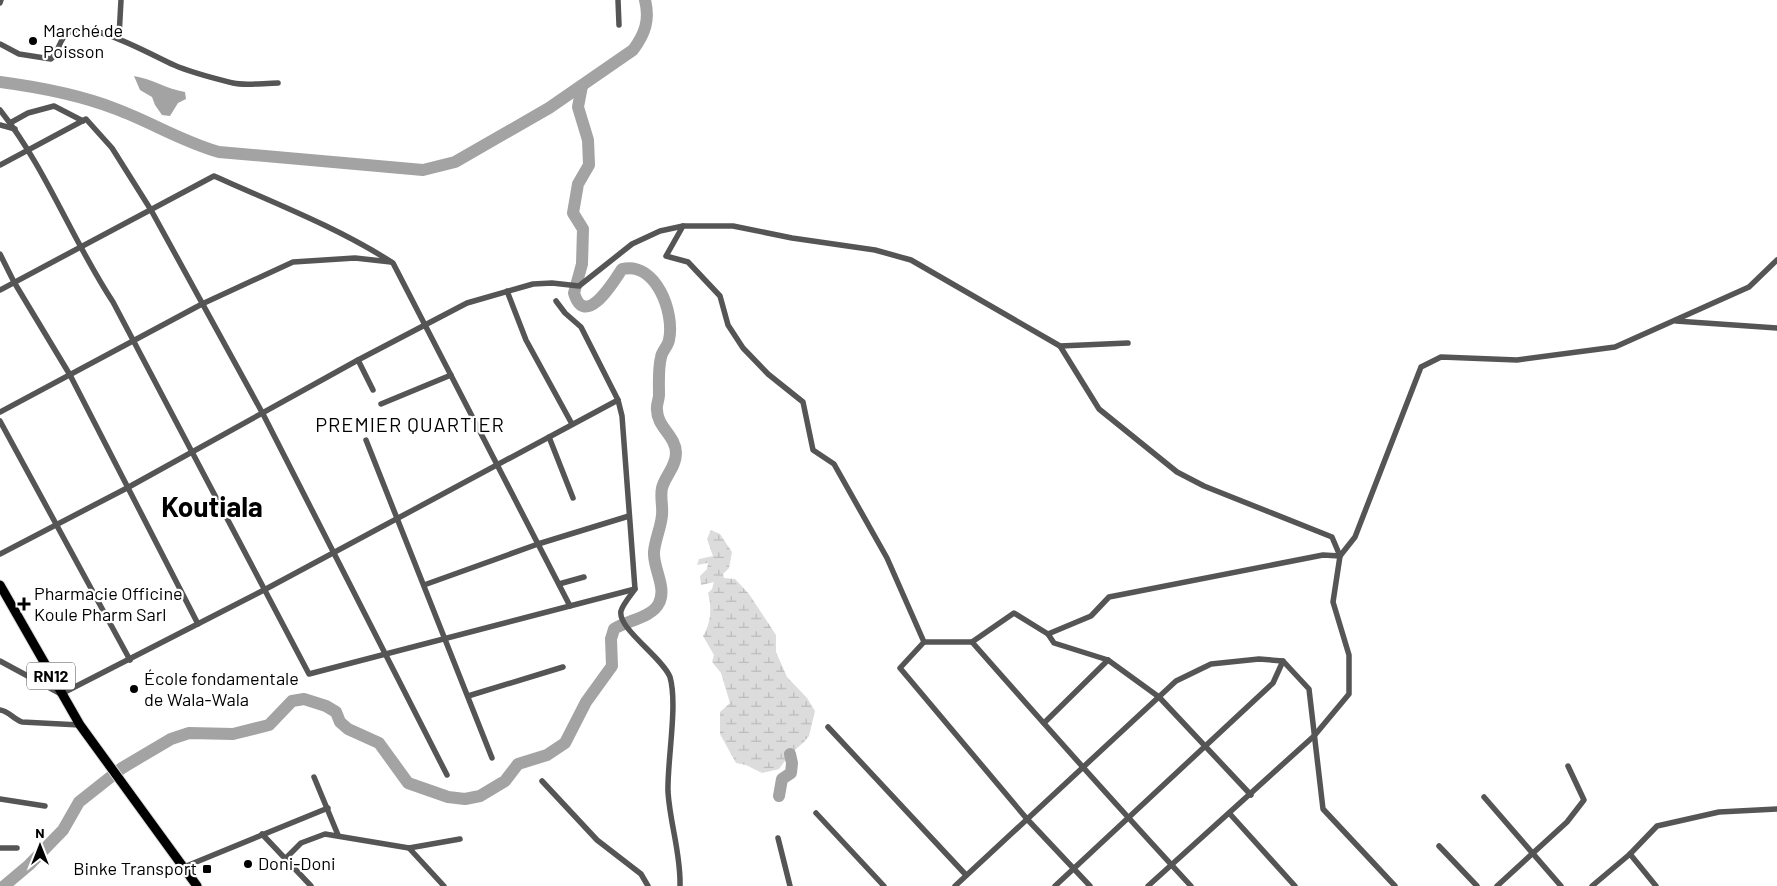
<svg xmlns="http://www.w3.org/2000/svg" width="1777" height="886" font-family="Barlow,sans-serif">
  <defs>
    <pattern id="wetland-marsh" width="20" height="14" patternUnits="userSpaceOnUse" patternTransform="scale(1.25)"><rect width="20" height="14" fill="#dcdcdc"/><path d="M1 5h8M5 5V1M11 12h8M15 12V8" fill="none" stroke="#bbb"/></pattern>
  </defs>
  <rect width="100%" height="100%" fill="#fff"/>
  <path fill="url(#wetland-marsh)" d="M711,530l9,4 12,18 -3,16 -6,6 1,4 11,1 14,15 27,41v17l11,25 20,21 8,13 -6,25 -6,7 -13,11 -11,15 -17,4 -16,-8 -10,-2 -16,-29v-22l10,-9 -9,-30 -9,-11 2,-7 -11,-19c8,-13 9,-28 5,-43l4,-4 2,-7 -13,3 -1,-9 7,-7 1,-6 -11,2 2,-6 14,-3 -6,-17z"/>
  <path fill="#a3a3a3" d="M134,76c18,3 33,13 51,16l1,7 -8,4 -8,13 -8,-1 -7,-10 -3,-8 -12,-7z"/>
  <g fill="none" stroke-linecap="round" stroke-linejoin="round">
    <g stroke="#a3a3a3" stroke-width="12">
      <path d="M0,82c38,5 80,13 116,27 35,13 67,33 103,43l204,18 32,-8 94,-54 84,-58c12,-16 17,-30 12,-50"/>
      <path d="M779,796l3,-17 9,-6 1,-10 -2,-9"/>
      <path d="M4,886l25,-21 34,-35 16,-28 43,-34 49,-29 18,-6 44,1 36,-9 23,-24 12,-2 22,7 10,6 4,10 8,7 31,14 29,40 40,14 17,2 15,-3 25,-15 13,-17 29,-9 18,-12 21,-41 26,-36 -1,-27 3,-10c12,-8 39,-12 45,-26 8,-16 -6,-34 -5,-51 1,-13 7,-24 8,-37 1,-9 -2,-18 0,-27 3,-12 14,-21 14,-35 0,-17 -19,-26 -19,-43 -1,-5 2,-10 2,-15 0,-13 -1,-25 2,-38 1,-6 7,-11 8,-17 6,-27 -13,-79 -47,-71 -8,12 -37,61 -48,24l8,-29 1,-35 -10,-16 5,-29 11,-19 -1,-25 -10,-33 4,-21"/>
    </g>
    <g stroke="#dbdbdb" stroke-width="11">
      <path id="primary" d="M0,585l80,140 117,161"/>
    </g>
    <g stroke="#555" stroke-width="5.5">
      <path d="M618,0l1,25"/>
      <path d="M0,3l1,-3"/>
      <path d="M119,37l2,-37"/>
      <path d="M0,44l19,10 32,5c9,-8 8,-22 19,-27 22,-12 83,24 104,33 18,8 39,13 59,18 13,3 31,0 45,0"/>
      <path d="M0,110c46,58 72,130 113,192l196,372 326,-85"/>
      <path d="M10,123l18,-10 26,-7 29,15"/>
      <path d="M0,125l15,4"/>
      <path d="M0,165l86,-46 26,29 39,62 112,204 184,361"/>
      <path d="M0,254l14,28 56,93 128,249"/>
      <path d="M0,290l214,-114c60,27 123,51 179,87l177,343"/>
      <path d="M507,291l19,49 46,84"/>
      <path d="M556,301l9,12 16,14 37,73 4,16 13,173c-4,6 -12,15 -14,22 -4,17 42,47 49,66 8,28 -3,84 -2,115 2,32 13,62 12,94"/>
      <path d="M1676,321l101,7"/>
      <path d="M1060,346l68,-3"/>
      <path d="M358,360l15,30"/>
      <path d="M381,404l70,-29"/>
      <path d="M0,412l202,-108 91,-42 62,-4 36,4"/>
      <path d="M0,421l130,239"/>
      <path d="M549,437l24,61"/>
      <path d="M366,440l126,318"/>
      <path d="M0,554l127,-66 231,-128 109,-57 66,-19 19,-1 27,3 53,-42 28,-13 23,-5"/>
      <path d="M559,584l25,-7"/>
      <path d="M424,585l114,-41 91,-28"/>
      <path d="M1048,634l6,9 54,17 51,37 92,98"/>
      <path d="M924,642l-24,26 127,151 63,67"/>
      <path d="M972,642l42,-29 34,21 43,-18 18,-19 214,-42 17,1 15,-19 66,-170 20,-10 76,3 98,-13 134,-60 28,-27"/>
      <path d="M0,661l61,33 203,-104 354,-190"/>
      <path d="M468,696l95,-29"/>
      <path d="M0,710c9,1 13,9 22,12l58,3"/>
      <path d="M1044,723l64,-63"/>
      <path d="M828,727l138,148"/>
      <path d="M314,777l24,58"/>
      <path d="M542,781l55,59 44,34 7,12"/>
      <path d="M1484,797l77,89"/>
      <path d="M0,799l45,7"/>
      <path d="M816,813l68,73"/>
      <path d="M1230,814l65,72"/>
      <path d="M262,834l49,52"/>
      <path d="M778,838l12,48"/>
      <path d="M1439,846l38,40"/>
      <path d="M0,848h17"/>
      <path d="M409,848l35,38"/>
      <path d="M1630,854l26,32"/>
      <path d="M285,859l16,-16 24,-9 84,14 51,-9"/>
      <path d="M184,867l144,-59"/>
      <path d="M955,886l221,-205 35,-17 48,-5 24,2 26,28 14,120 72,77"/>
      <path d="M1055,886l218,-203 10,-22"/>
      <path d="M1148,886l166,-150 35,-42v-39l-16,-53 7,-46 -8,-19 -128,-51 -27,-14 -78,-63 -39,-63 -149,-86 -36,-10 -83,-12 -59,-12h-50l-17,30 22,6 32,34 8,29 15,23 25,26 35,28 10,48 21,14 53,94 37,84h48c72,82 145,164 219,244"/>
      <path d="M1497,886l70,-64 17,-22 -16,-34"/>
      <path d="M1592,886l38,-32 27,-28 62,-14 58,-3"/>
    </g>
    <use href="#primary" stroke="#000" stroke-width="9"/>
  </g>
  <g fill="#000" stroke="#fff" stroke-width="2">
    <circle cx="33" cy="41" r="5"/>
    <path d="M21.5 596.5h5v5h5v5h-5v5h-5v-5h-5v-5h5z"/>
    <circle cx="134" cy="689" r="5"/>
    <circle cx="248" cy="864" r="5"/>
    <rect x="202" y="864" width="10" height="10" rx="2.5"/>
  </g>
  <g text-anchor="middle" stroke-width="4.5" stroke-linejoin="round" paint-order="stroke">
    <rect fill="#fff" stroke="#4c4c4c" stroke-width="1" x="27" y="662.5" width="48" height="27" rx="4"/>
    <g font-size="16" font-weight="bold" fill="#000">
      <text x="51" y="682">RN12</text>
    </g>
    <g font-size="18" fill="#000" stroke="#fff" text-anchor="start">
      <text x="43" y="37">Marché de<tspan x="43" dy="21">Poisson</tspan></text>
      <text x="34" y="600">Pharmacie Officine<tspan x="34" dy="21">Koule Pharm Sarl</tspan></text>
      <text x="144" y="685">École fondamentale<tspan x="144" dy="21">de Wala-Wala</tspan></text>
      <text x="258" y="870">Doni-Doni</text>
      <text x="197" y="875" text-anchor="end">Binke Transport</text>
    </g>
    <g font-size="20" letter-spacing="1" fill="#000" stroke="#fff">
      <text x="410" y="432">PREMIER QUARTIER</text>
    </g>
    <g font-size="28" font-weight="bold" fill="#000" stroke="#fff">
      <text x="212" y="517">Koutiala</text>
    </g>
  </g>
  <g transform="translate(40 846)" stroke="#ffffff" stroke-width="4" paint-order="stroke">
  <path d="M0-4L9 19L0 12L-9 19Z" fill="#000000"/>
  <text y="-8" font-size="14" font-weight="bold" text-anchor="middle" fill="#000000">N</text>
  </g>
</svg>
